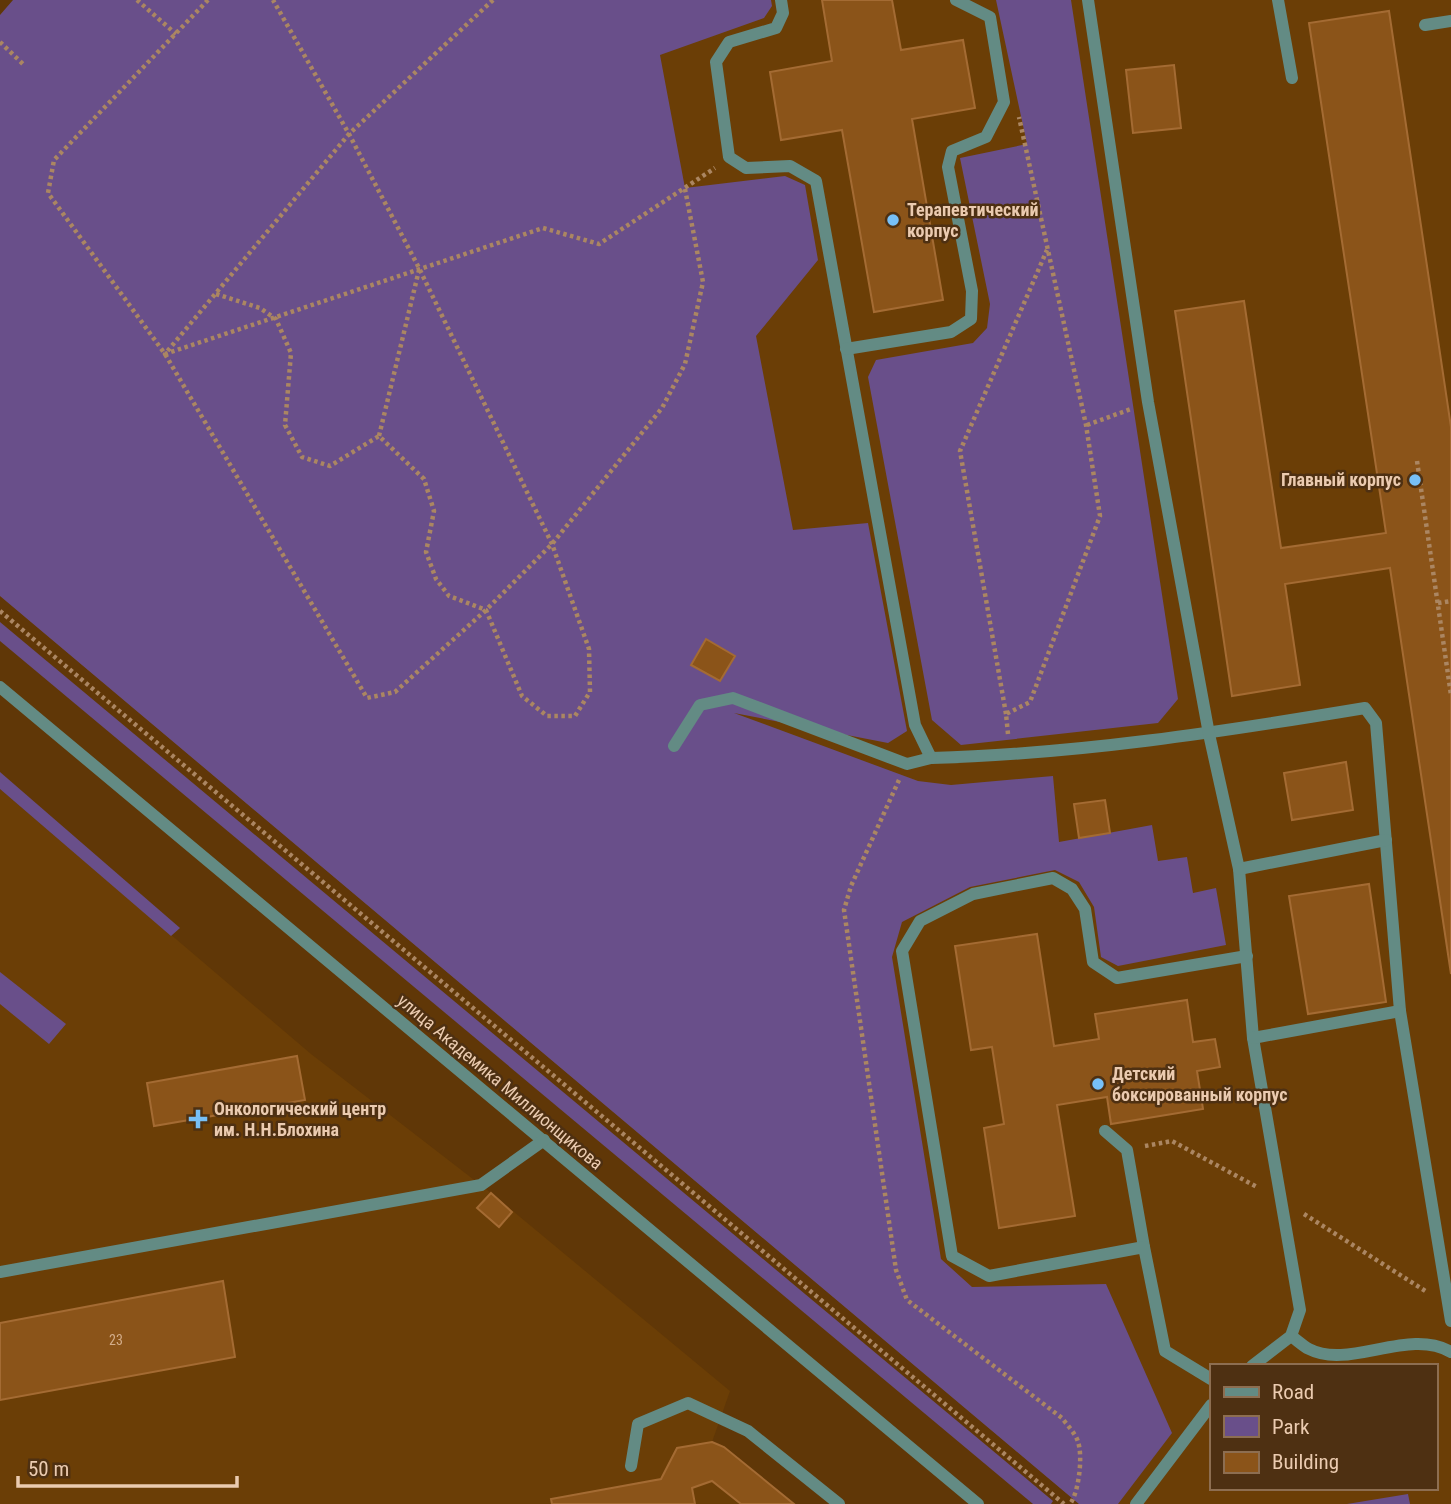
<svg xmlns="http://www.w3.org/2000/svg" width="1451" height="1504" font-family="'Roboto Condensed',sans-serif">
  <rect width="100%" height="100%" fill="#603707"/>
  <g fill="#6b3e06" fill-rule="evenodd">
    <path d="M106,0h1345v1504h-372l-1079,-908v-485zM1211,1366h224v122h-224z"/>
    <path d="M0,789l311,265 180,139 239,198 -18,51 12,5 70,57h-794z"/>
  </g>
  <g fill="#694f8a">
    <path d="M13,0h758l1,6 -8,12 -104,37 25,133 100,-12 20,9 13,75 -62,76 37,194 75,-7 39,208 -19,12 -154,-30 184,68 33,4 102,-9 6,66 93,-17 6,36 29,-4 6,36 23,-5 10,57 -108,21 -17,-9 -7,-50 -15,-25 -24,-12 -85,17 -68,35 -10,35 49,302 31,28 134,-3 66,149 -54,71h-39l-1079,-908v-581z"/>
    <path d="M996,0h75l107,699 -20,24 -197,22 -29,-25 -64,-343 8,-17 97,-17 14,-15 3,-24 -30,-146 67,-14z"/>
    <path d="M0,622l1053,879 -2,3h-18l-1033,-863z"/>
    <path d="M0,772l180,156 -9,8 -171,-147z"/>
    <path d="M0,972l66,52 -17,20 -49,-40z"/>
    <path d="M1408,1494l2,10h-63z"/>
  </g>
  <g fill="#8b5419" stroke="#a46b33" stroke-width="2">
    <path d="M822,0h70l9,50 62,-10 12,68 -63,11 31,181 -69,12 -32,-182 -61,10 -11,-68 62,-11z"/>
    <path d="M1389,11l62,416v547l-61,-406 -105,16 15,101 -68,11 -57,-385 69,-10 37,247 105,-15 -77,-510z"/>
    <path d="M1174,65l7,63 -48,5 -7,-63z"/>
    <path d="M706,639l29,17 -15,25 -29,-16z"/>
    <path d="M1346,762l7,48 -61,10 -8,-47z"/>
    <path d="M1105,800l5,33 -31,5 -5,-34z"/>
    <path d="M1369,884l17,118 -78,12 -19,-118z"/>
    <path d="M1037,934l17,112 45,-7 -4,-25 92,-14 6,42 22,-3 5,28 -23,4 6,38 -92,15 -4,-27 -50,8 18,111 -76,12 -15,-100 20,-4 -12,-77 -21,3 -16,-104z"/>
    <path d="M297,1056l8,44 -151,26 -7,-43z"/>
    <path d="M491,1193l21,19 -13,15 -22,-19z"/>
    <path d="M223,1281l12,76 -235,43v-77z"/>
    <path d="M712,1442l12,5 70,57h-53l-29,-23 -20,7 3,16h-143l-1,-5 110,-20 16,-31z"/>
  </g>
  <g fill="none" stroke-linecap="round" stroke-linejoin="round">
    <g stroke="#ab8662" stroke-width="4.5" stroke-dasharray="3.5 3.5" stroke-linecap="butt">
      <path d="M137,0l39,34"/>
      <path d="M208,0l-154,160 -6,33 117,161 202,344 28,-6 91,-82 66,-66 110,-136 23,-44 18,-82 -18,-93"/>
      <path d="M493,0l-144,134 -184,220 378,-126 56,16 116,-76"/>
      <path d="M0,42l25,24"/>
      <path d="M216,294l44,14 16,11 15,34 -6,72 17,32 28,9 49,-30 45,43 10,32 -8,41 10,27 13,17 37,14 36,86 25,20h28l15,-24 -1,-43 -37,-105 -133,-276 -70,-134 -76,-134"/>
      <path d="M1087,425l44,-16"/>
      <path d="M379,436l40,-166"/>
      <path d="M1417,461l34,234"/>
      <path d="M1438,603l13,-2"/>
      <path d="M0,611l1064,893"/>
      <path d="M1006,714l-46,-263 87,-201"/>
      <path d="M1008,734l-2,-20 24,-12 70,-186 -14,-91 -67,-308"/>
      <path d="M899,780l-48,106 -7,24 52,360 11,30 155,118c5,7 14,16 16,24 5,14 1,50 -8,62"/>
      <path d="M1145,1146l27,-5 85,46"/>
      <path d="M1304,1214l123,78"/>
    </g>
    <g stroke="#638b84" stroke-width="12">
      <path d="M781,0l2,13 -7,15 -47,14 -13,20 13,95 17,11 44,-2 26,15 99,544 16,33c146,-4 290,-26 434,-50l11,15 24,288 51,310"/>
      <path d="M1088,0l60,402 61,332 30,135 14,169 47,272 -9,26 -39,30"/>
      <path d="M1278,0l14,78"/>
      <path d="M1425,25l26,-4"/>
      <path d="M846,349l105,-17 20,-13 1,-28 -24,-124 4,-16 34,-14 18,-35 -14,-85 -34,-17"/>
      <path d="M0,687l978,817"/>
      <path d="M674,746l26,-41 33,-7 174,66 24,-6"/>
      <path d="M1239,869l147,-29"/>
      <path d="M1253,1038l147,-27"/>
      <path d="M1105,1131l22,19 17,97"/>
      <path d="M0,1272l481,-87 63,-45"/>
      <path d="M1291,1336c6,4 12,10 18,13 40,21 100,-22 142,3"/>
      <path d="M1211,1379l-46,-28 -21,-104 -155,29 -37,-20 -50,-305 18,-30 53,-27 80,-16 19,11 13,20 8,53 24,16 130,-22"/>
      <path d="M631,1466l7,-42 50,-21 60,28 91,73"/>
      <path d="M1136,1504l75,-99"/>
    </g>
  </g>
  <g fill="#77c0f7" stroke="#4e3012" stroke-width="2.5">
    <circle cx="893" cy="220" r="7"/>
    <circle cx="1415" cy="480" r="7"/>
    <circle cx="1098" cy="1084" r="7"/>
    <path d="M194.5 1108.5h7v7h7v7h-7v7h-7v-7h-7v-7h7z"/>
  </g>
  <g text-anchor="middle" stroke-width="5" stroke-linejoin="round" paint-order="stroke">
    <g font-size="14" fill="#d3ad8a">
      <text x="116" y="1345">23</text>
    </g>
    <g font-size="18" font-weight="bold" fill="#ebcbb0" stroke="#4e3012" text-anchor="start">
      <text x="907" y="216">Терапевтический<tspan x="907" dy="21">корпус</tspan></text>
      <text x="1401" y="486" text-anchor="end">Главный корпус</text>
      <text x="1112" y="1080">Детский<tspan x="1112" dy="21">боксированный корпус</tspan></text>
      <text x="214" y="1115">Онкологический центр<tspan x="214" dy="21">им. Н.Н.Блохина</tspan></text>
    </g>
    <g font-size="18" fill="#ebcbb0" stroke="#4e3012">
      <text transform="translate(500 1082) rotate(40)" y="6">улица Академика Миллионщикова</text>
    </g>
  </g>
  <rect x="1210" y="1364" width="228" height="126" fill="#4e3012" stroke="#8d6e51" stroke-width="2"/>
  <rect x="1224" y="1387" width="35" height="10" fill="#638b84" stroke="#8d6e51" stroke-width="2"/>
  <text x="1272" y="1399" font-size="21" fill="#ebcbb0">Road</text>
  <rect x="1224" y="1416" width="35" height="21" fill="#694f8a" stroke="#8d6e51" stroke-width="2"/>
  <text x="1272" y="1434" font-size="21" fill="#ebcbb0">Park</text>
  <rect x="1224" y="1452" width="35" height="21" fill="#8b5419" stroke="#8d6e51" stroke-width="2"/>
  <text x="1272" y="1469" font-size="21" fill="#ebcbb0">Building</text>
  <path d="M18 1476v10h219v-10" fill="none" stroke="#ebcbb0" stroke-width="3.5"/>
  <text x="28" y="1476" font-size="21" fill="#ebcbb0" stroke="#4e3012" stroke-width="5" paint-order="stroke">50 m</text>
</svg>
